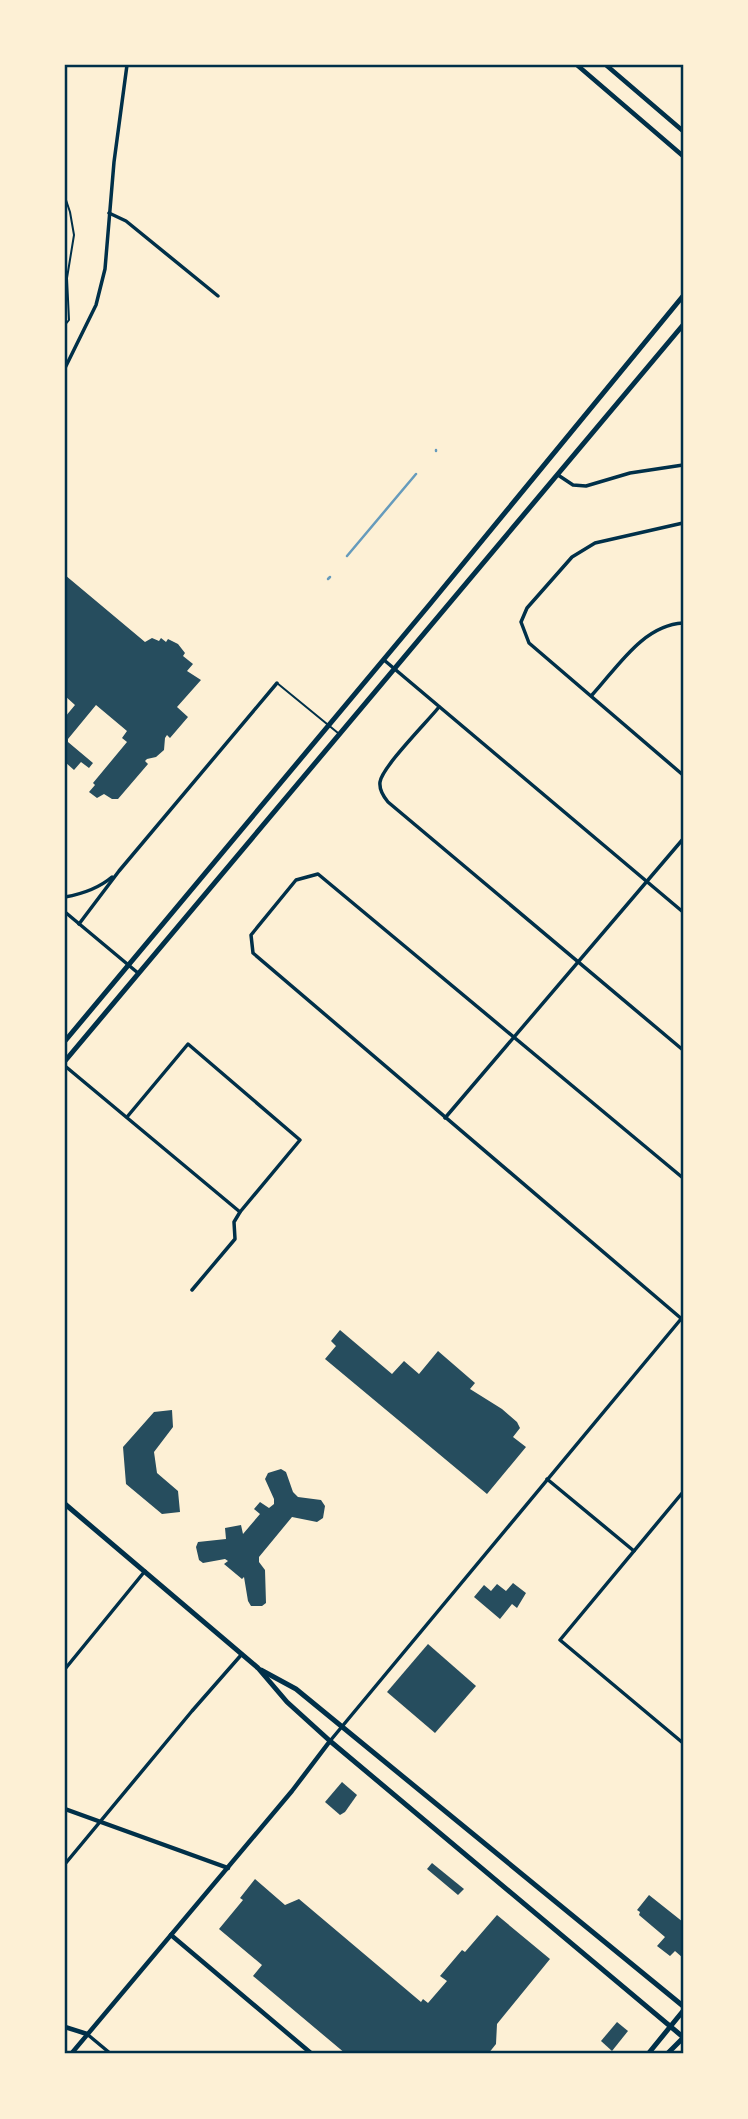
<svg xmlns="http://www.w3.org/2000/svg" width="748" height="2119" font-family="Signika,sans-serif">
  <rect width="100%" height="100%" fill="#fdf0d5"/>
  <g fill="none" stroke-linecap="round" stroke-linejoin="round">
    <g stroke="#669bbc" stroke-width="2.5">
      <path d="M436,451v-1"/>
      <path d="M347,556l69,-82"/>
      <path d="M328,579l2,-2"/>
    </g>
  </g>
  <g fill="#264d5e">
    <path d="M65,575l80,67 7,-4 7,3 2,-3 5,4 2,-3 10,5 7,9 -2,3 10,8 -6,7 14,9 -24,27 11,10 -18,21 -3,-3 -2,3 -1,12 -8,7 -9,2 -2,2 3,3 -30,35h-6l-8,-5 -7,4 -8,-6 6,-7 -2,-2 34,-41 -5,-4 5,-7 -31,-26 -28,34v3l25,21 -4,5 -8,-6 -7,8 -9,-8v-45l10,-12 -10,-9z"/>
    <path d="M340,1330l52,44 12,-13 15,13 19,-23 37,32 -5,6 32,20 15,13 3,6 -7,9 13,10 -39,47 -162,-135 11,-13 -5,-5z"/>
    <path d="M172,1410l1,17 -19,25 3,21 21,18 2,21 -18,2 -36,-30 -3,-37 31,-35z"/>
    <path d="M281,1469l5,3 7,20 5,5 23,3 4,6 -2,12 -6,4 -25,-5 -33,40v5l6,8 1,33 -4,3h-11l-3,-5 -4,-24 -2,2 -18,-15 4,-3 -3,-2 -22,4 -4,-3 -3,-13 2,-5 28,-3 -1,-11 16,-3 2,9 17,-20 -6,-5 6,-7 9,6 5,-4v-5l-9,-20 3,-6z"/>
    <path d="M513,1583l13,10 -9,15 -5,-4 -12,15 -26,-22 10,-12 7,6 6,-7 9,7z"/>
    <path d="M428,1644l48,42 -41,47 -48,-41z"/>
    <path d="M342,1782l15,13 -12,17 -5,3 -15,-13z"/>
    <path d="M432,1863l32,26 -6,6 -31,-26z"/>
    <path d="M255,1879l30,26 14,-6 122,103 2,-3 5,4 19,-22 -7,-5 22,-26 3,2 32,-37 53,44 -53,65 -1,20 -8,10h-142l-93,-78 9,-11 -43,-36 24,-29 -3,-2z"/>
    <path d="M649,1895l34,27v36l-8,-7 -5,5 -13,-10 8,-9 -26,-22 1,-3 -3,-2z"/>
    <path d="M617,2022l11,9 -16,20 -11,-10z"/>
  </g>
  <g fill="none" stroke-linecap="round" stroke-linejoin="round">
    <g stroke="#003049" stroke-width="2">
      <path d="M65,142v34"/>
      <path d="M65,197l5,15 4,23 -7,43 2,42 -4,5"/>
    </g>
    <path stroke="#003049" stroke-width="2" d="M277,683l61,50"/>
    <g stroke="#003049" stroke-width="3.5">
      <path d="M109,213l17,8 92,75"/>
      <path d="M65,368l31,-63 9,-36 9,-107 13,-97"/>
      <path d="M558,475l15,10 13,1 44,-13 53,-8"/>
      <path d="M683,523l-88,20 -23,14 -45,51 -6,14 8,21 154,132"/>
      <path d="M384,660l299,252"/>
      <path d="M592,695c25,-27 51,-70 91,-72"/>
      <path d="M439,707c-11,14 -57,60 -59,75 -1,8 3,14 8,20l295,248"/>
      <path d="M65,897c17,-3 34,-9 47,-20"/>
      <path d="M65,912l73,61"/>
      <path d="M79,924l40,-53 158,-188"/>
      <path d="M65,1066l175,146"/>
      <path d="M127,1117l61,-73 112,96 -60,72 -6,10 1,17 -43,51"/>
      <path d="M445,1118l238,-279"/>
      <path d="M683,1178l-365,-304 -22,6 -45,55 2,18 430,367"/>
      <path d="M547,1479l87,72"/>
      <path d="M683,1492l-123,148 123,103"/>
      <path d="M65,1669l80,-98"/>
      <path d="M330,1741l351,-422"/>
      <path d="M65,1864l127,-153 50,-57"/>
      <path d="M87,2034l24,20"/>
    </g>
    <g stroke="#003049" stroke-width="4.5">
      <path d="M577,65l106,91"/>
      <path d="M606,65l77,66"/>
      <path d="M65,1809l163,59"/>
      <path d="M171,1935l141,119"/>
      <path d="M65,2027l22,7"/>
      <path d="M71,2054l221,-263 38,-50"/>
    </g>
    <g stroke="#003049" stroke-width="5">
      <path d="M65,1041l365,-437 253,-308"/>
      <path d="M65,1061l618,-736"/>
      <path d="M648,2054l35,-43"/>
      <path d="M667,2054l16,-16"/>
    </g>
    <g stroke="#003049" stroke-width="5">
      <path d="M65,1504l193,164 29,34 43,39 353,296"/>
      <path d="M261,1670l35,19 387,317"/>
    </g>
  </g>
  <rect width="748" height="2119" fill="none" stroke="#fdf0d5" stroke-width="133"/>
  <rect x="66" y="66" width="616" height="1986" fill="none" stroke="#003049" stroke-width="2.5"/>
</svg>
